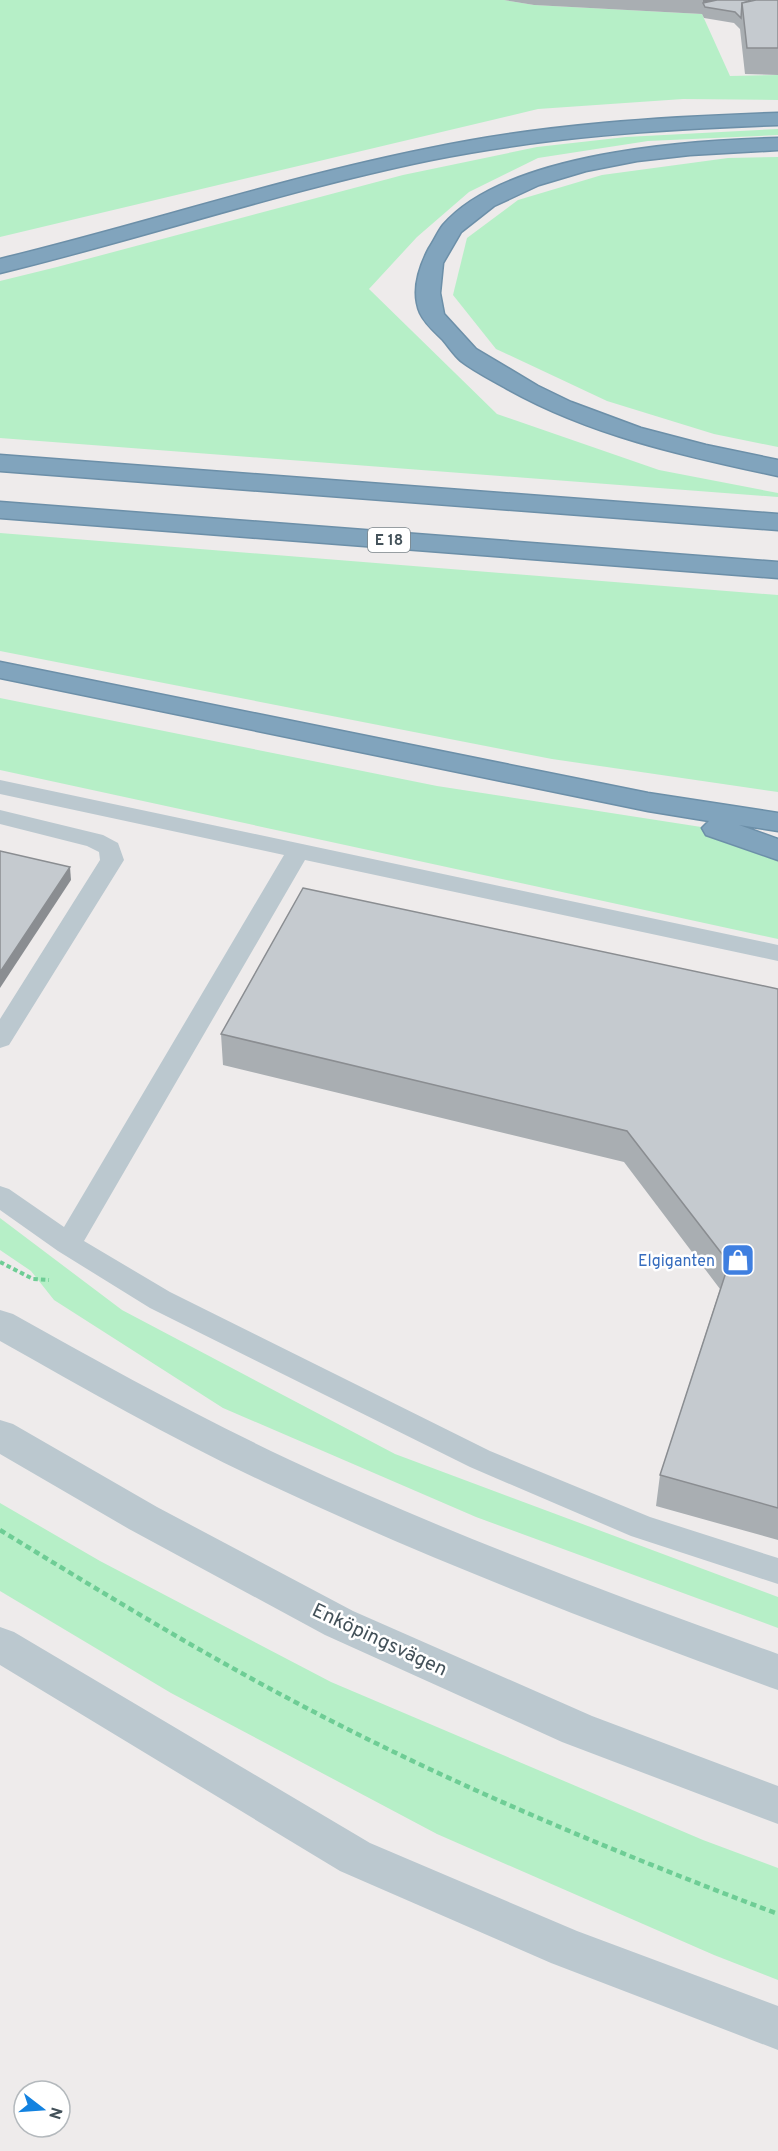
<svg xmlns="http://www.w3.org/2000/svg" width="778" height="2151" font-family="Overpass,sans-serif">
  <rect width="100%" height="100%" fill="#eeebeb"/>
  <g fill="#b6efc7">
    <path d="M0,0h504l30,5 168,9 28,62 48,-1v25l-95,-1 -145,10 -538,128z"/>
    <path d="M778,129v6l-130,6 -110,17 -69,34 -52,45 -48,52 128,125 162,56 119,23v4l-778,-59v-157l57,-14 346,-92 134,-28 89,-10z"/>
    <path d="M778,157v290l-64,-13 -107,-33 -111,-52 -43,-54 14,-57 51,-38 84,-25 126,-17z"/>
    <path d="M0,533l778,62v197l-226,-33 -552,-108z"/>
    <path d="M0,698l437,88 341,53v100l-778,-169z"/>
    <path d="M0,1218l122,92 273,144 383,143v31l-302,-111 -253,-109 -169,-108 -23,-29 -31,-21z"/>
    <path d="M0,1503l100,58 231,121 372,158 75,28v112l-64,-25 -277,-121 -266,-141 -171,-102z"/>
  </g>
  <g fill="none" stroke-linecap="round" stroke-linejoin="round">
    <g stroke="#6c8fa8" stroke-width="3">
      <g id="motorway">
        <path d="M778,113v12c-116,4 -233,12 -347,35 -146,30 -287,78 -431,113v-14c144,-35 285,-82 431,-111 114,-24 231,-31 347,-35z"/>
        <path d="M778,138v12l-88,5 -53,6 -51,10 -47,14 -45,21 -33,26 -18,31 -3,30 4,21 32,35 62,37 33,16 70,26 65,17 72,15v16c-94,-20 -190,-41 -274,-89 -14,-8 -30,-16 -43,-26 -7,-6 -12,-14 -18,-21 -8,-8 -18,-16 -23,-27 -9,-21 -1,-46 9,-65 5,-7 9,-17 14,-23 62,-72 245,-85 335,-87z"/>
        <path d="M0,455l778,59v16l-778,-59z"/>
        <path d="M0,502l778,60v16l-778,-60z"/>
        <path d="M0,662l648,131 130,20v18l-39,-6 39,14v21l-72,-25 -4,-7 7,-7 -61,-10 -648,-133z"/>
      </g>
    </g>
    <path stroke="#6ecd95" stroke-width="4" stroke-dasharray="4.5 3" stroke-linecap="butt" d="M0,1262l33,17 16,1"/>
    <path stroke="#6ecd95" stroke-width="4.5" stroke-dasharray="6 4" stroke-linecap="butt" d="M0,1530c98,60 196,120 297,173 155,82 317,149 481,211"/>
    <g fill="#bbc8cf" fill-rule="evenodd">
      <path d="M0,780l778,165v16l-473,-101 -221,381 86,51 320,159 160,66 128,41v26l-147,-48 -161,-69 -320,-159 -92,-57 -58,-41v-24l9,3 55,38 220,-372 -284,-61z"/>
      <path d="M0,810l103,25 15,8 6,17 -115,185 -9,3v-29l100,-159 -1,-8 -12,-6 -87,-22z"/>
    </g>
    <path fill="#bbc8cf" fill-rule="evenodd" d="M0,1627l14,5 356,211 207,88 201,75v44l-227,-87 -211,-92 -340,-206z"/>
    <g fill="#bbc8cf" fill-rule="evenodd">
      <path d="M0,1310l13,4c91,51 182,101 277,146 159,74 323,135 488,194v36c-174,-63 -346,-129 -514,-208 -90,-42 -177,-92 -264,-141z"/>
      <path d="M0,1420l13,4 144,83 196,104 239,105 186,70v38l-216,-82 -237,-107 -196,-106 -129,-75z"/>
    </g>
    <use href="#motorway" fill="#81a4bd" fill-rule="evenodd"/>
  </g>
  <g fill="#a9aeb2">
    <path d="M504,0h249l-3,1 28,-1v75l-33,-1 -5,-45 -6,-6 -30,-5 -2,-4 -168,-9z"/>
    <path d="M778,989v551l-122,-34 4,-31 60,-186 -96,-127 -401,-97 -2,-31z"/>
  </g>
  <g fill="#8a8d91">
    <path d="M703,0h50l-14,6 -36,-3z"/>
    <path d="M70,867l1,13 -71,108v-16z"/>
  </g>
  <g fill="#c5cacf" stroke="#8a8d91" stroke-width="1.5">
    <path d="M717,0h31l2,1 -8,2 -1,15 -6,-6 -30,-5 -2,-4z"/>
    <path d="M756,0h22v48h-31l-5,-45z"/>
    <path d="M0,851l70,16 -70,105z"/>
    <path d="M303,888l475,101v519l-118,-33 69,-212 -102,-132 -406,-97z"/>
  </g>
  <defs>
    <g id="shop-square" transform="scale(1.725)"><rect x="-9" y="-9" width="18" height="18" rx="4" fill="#3f7fe0" stroke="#fff"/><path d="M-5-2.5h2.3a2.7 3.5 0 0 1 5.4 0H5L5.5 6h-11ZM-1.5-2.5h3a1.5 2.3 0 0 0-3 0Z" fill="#fff"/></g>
  </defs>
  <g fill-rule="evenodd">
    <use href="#shop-square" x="738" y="1260"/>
  </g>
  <g text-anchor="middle" stroke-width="5" stroke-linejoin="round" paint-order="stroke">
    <rect fill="#fff" stroke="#7b858b" stroke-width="1.5" x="368" y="528" width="42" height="24" rx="4.5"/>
    <g font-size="15" font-weight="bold" fill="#435159">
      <text x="389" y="545">E 18</text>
    </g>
    <g font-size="16" fill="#366cbe" stroke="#fff" text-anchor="end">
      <text x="715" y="1266">Elgiganten</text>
    </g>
    <g font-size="20" fill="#435159" stroke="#fff">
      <text transform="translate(380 1639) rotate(25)" y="7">Enköpingsvägen</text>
    </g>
  </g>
  <g transform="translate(42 2109) rotate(107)"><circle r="28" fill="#ffffff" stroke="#b4b9bd" stroke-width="1.5"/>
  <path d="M0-4.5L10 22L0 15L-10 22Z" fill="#1382e0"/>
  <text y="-9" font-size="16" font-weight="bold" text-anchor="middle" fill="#435159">N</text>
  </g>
</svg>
